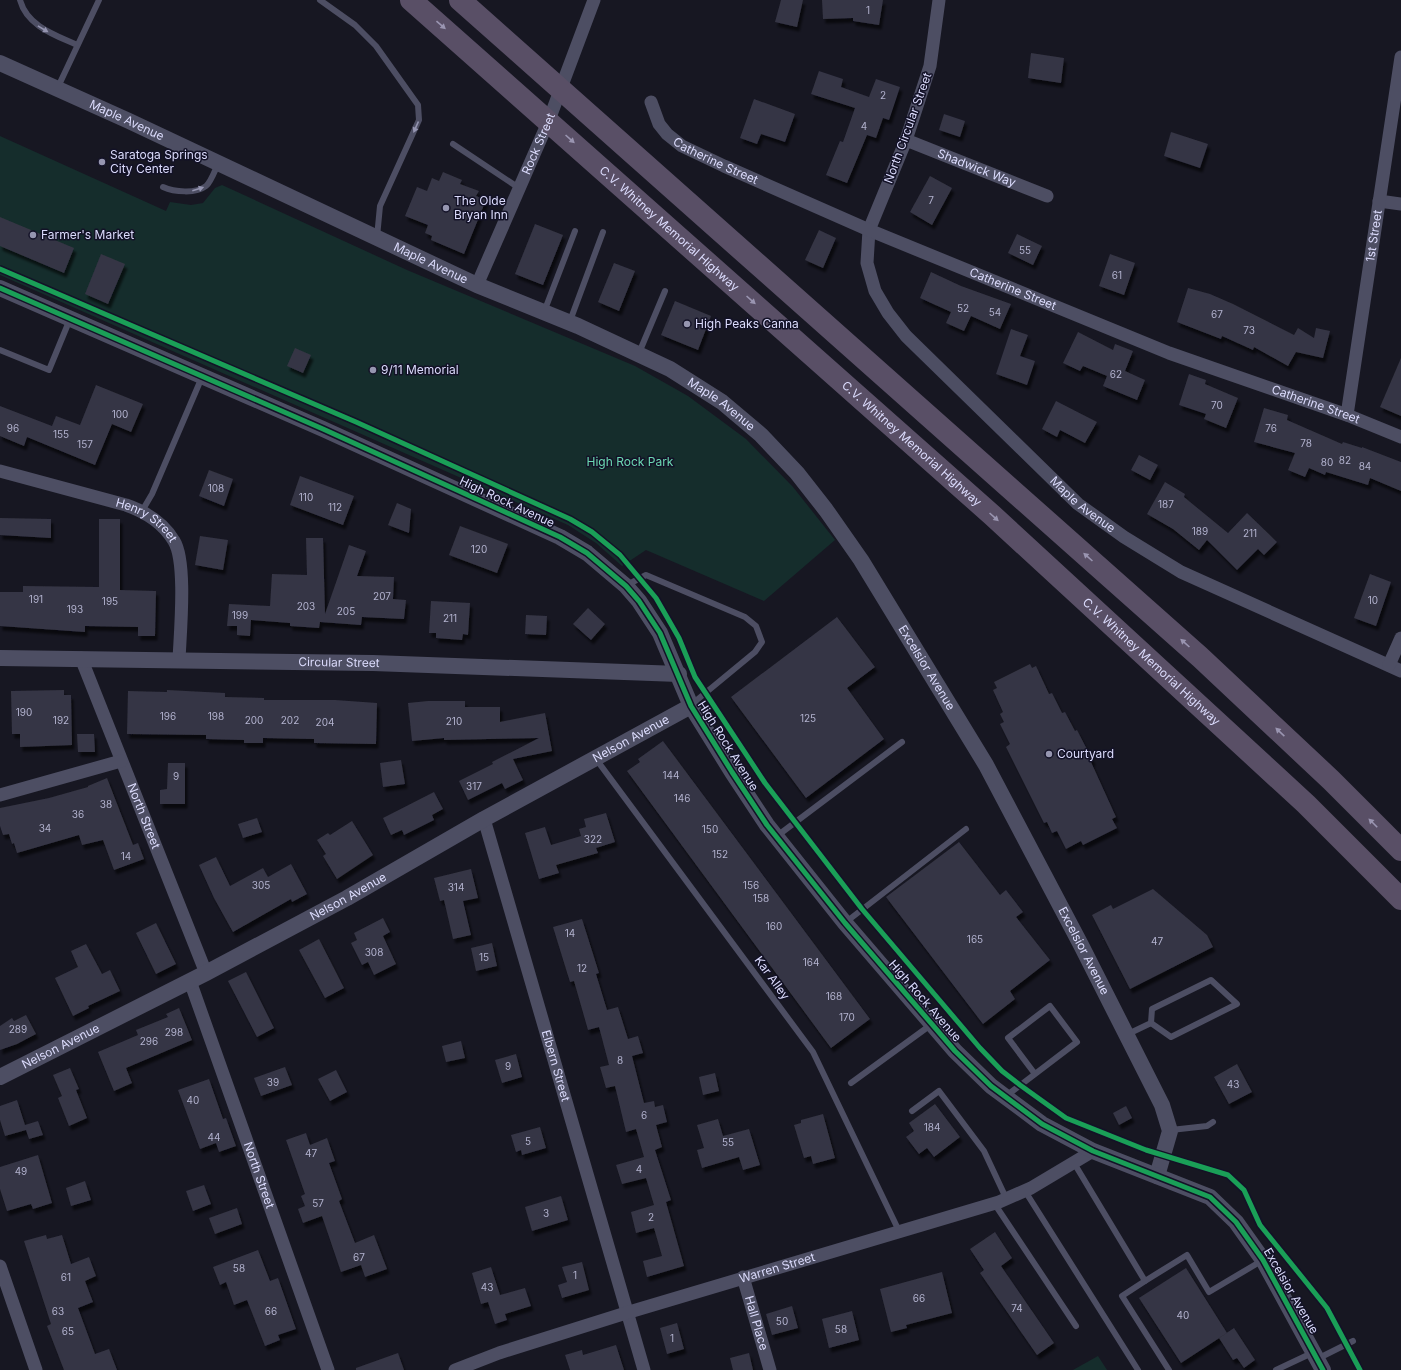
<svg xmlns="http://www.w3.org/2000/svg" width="1401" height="1370" font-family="Inter,sans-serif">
  <defs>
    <filter id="shadow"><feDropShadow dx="2.5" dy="4.5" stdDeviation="1" flood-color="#0009"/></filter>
  </defs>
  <rect width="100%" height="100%" fill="#171722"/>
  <g fill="#152d2c">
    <path d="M0,136l166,75 4,-9 21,3 12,-2 12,-15 7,-3 185,85 228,96 53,30 58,43 47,48 42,53 -71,61 -118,-51 -24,16 -26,-23 -28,-18 -568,-250z"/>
    <path d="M1098,1356l9,14h-34z"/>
  </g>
  <g fill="#353544" filter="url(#shadow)">
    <path d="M781,0h22l-6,27 -22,-5z"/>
    <path d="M822,0h61l-4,25 -26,-4v-3l-30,1z"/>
    <path d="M1031,53l33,5 -3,25 -33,-5z"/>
    <path d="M819,71l24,8 -2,8 28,10 7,-18 24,8 -11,33 -6,-2 -7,20 -9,-3 -20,48 -21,-8 14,-34 3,1 12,-34 -44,-14z"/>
    <path d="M754,99l41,15 -10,28 -24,-8 -4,10 -17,-6z"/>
    <path d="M944,114l21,7 -5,16 -21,-7z"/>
    <path d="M1171,132l37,12 -8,24 -36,-12z"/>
    <path d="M443,172l19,8 -2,4 19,7 -3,5 10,4 -22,54 -33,-14 1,-4 -7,-3 3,-8 -23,-9 12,-29 10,4 5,-13 7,3z"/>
    <path d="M930,176l22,12 -20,37 -22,-13z"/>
    <path d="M0,217l74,31 -10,25 -64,-27z"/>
    <path d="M535,224l28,11 -20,50 -28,-11z"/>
    <path d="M819,230l17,8 -13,30 -18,-8z"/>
    <path d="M1017,234l25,12 -9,19 -25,-12z"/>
    <path d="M101,254l24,10 -17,40 -23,-10z"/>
    <path d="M1110,254l25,9 -11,32 -25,-9z"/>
    <path d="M614,263l21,8 -16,40 -21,-9z"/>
    <path d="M931,272l30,14 50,18 -11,25 -29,-13 -7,15 -18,-8 5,-11 -31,-14z"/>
    <path d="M1188,288l22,6 23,10 61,31 4,-7 16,10 2,-10 14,3 -7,27 -27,-6 -8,14 -34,-19 -1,3 -31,-14 -1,3 -44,-17z"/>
    <path d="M675,301l36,15 -13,34 -37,-15z"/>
    <path d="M1011,329l17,6 -8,21 15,5 -8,24 -31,-11z"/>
    <path d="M1078,332l35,18 2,-6 18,7 -8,20 20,9 -8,20 -34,-14 4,-10 -24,-10 -3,5 -17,-8z"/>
    <path d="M295,348l16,7 -8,18 -16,-7z"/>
    <path d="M1401,358v58l-21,-9z"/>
    <path d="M1189,374l17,6 -1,4 33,14 -12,30 -22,-9 2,-5 -27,-9z"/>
    <path d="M96,385l47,19 -12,28 -19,-8 -17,41 -68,-28 -3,9 -24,-10v-30l52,20 4,-10 24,9z"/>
    <path d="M1056,401l41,21 -12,21 -25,-13 -3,7 -15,-8z"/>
    <path d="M1264,408l24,7 -1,5 55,24 1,-2 19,6v-1l39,15v29l-31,-13 -2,7 -42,-13 -1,3 -16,-7 -4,9 -17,-7 7,-17 -41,-11z"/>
    <path d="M1139,455l19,10 -8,15 -19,-10z"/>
    <path d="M209,470l24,9 -9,27 -25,-10z"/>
    <path d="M300,476l54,20 -11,29 -53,-20z"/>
    <path d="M1165,482l20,12 -1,3 44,36 19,-20 30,29 -13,13 -6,-6 -21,21 -30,-30 -8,10 -26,-21 -26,-15z"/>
    <path d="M397,503l14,6 -2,24 -21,-8z"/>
    <path d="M0,518l51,1v19l-51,-3z"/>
    <path d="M99,519h21v71l36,1 -1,45h-17v-9l-53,-1v6l-85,-6v-34h23v-6l76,1z"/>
    <path d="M460,526l48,18 -11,29 -48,-18z"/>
    <path d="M200,536l28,4 -5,30 -28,-5z"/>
    <path d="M306,538h17l2,76 24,-69 17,6 -9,25 37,1 -1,22 13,1 -2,19 -42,-2 -1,8 -41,-3 -1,6 -29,-2v-3l-39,-3 -1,16 -13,-1v-9h-10l2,-22 41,2 2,-32 35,1z"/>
    <path d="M1370,574l21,8 -15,44 -22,-8z"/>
    <path d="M431,601l39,2 -2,32 -5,-1 -1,6 -26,-2v-5h-7z"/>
    <path d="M588,608l17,16 -14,16 -18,-16z"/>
    <path d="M526,615l21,1 -1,19 -21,-1z"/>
    <path d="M837,617l38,50 -28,21 37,51 -78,59 -75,-101z"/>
    <path d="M1030,664l2,4 4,-2 13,28 3,-1 10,20 3,-1 10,19 2,-1 16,31 -2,1 25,55 -4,2 5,9 -34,17 -2,-4 -15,8 -9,-18 -5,2 -5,-11 -3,1 -38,-76 4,-3 -10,-20 4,-2 -4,-8 3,-2 -10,-22 4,-2 -3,-6z"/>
    <path d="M64,690v5h7l1,50 -52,2v-13h-8l-1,-43z"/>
    <path d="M167,690l58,3v4l39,1v2h71l42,3 -1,41 -62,-1v-4l-51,-1v5h-19v-3l-38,-1v-4l-79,-1 1,-43 39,1z"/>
    <path d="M428,701h37v6h35v15l45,-9 7,38 -39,8 10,21 -18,9 -3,-6 -34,17 -9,-19 34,-17 -1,-2 47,-24 -95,2v-2l-32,3 -4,-38z"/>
    <path d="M77,734h17l1,18h-17z"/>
    <path d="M663,741l207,278 -39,29 -204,-277 13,-9 -2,-3z"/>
    <path d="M401,760l4,24 -22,3 -3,-24z"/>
    <path d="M168,763h17v41h-25v-14l7,-1z"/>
    <path d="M107,778l26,67 5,-2 6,16 -30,11 -11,-30 -21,5 -3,-10 -62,18 -3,-10 -2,1 -3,-10 -6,1 -3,-9v-18l49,-10 39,-11v-1z"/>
    <path d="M434,792l9,17 -11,6 2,5 -30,15 -2,-5 -11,5 -8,-17z"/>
    <path d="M606,813l9,29 -19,6 2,5 -42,12 3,8 -20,6 -14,-46 20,-6 6,18 30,-9 -2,-7 7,-2 -2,-8z"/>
    <path d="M257,818l5,14 -19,6 -5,-14z"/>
    <path d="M352,821l21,34 -36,24 -14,-23 3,-2 -9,-14 11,-7 2,2z"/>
    <path d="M959,842l41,53 6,-5 17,22 -7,5 34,43 -40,31 5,8 -32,25 -97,-127z"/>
    <path d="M216,857l14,29 33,-18 5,9 23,-13 16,30 -15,8 -1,-3 -58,33 -19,-34 -15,-33z"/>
    <path d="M471,869l7,29 -15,3 8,34 -18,4 -9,-39 -4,1 -6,-23z"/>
    <path d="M1153,889l54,46 6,12 -83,42 -38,-74 19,-10 2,4z"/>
    <path d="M383,918l7,14 -7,4 13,28 -22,11 -6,-13 -6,3 -11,-22 6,-3 -3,-7z"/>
    <path d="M582,919l17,54 -3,1 11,36 11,-3 10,32 10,-3 5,17 -11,3 12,47 10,-2 1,6 8,-2 4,17 -11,3 6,22 -7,3 16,50 -5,2 18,64 -37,11 -4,-16 19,-5 -8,-28 -18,5 -5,-21 23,-7 -8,-27 -24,6 -6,-19 28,-8 -8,-28 -10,3 -11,-46 -9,2 -6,-21 9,-2 -10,-38 -11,3 -14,-49 -4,1 -17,-55z"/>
    <path d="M156,923l20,41 -20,10 -20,-41z"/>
    <path d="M319,939l25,49 -19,10 -26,-48z"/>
    <path d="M492,943l5,23 -21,5 -5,-23z"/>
    <path d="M86,944l16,30 8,-4 10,21 -32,15 1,2 -16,8 -18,-38 23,-11 -7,-16z"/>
    <path d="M246,972l28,56 -17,9 -29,-56z"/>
    <path d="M179,1008l13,32 -66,28 6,15 -18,8 -16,-39 40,-17 -2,-5 32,-13 -2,-3z"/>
    <path d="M26,1015l10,19 -19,10 -17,6v-24l12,-8 2,3z"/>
    <path d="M461,1041l4,17 -19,4 -4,-16z"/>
    <path d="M516,1054l6,23 -20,6 -7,-23z"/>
    <path d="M1237,1064l15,28 -23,12 -15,-27z"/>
    <path d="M285,1067l7,18 -31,11 -7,-18z"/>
    <path d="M70,1068l9,21 -3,1 11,28 -18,8 -11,-28 4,-2 -9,-21z"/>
    <path d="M336,1070l11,22 -17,9 -12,-22z"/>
    <path d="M715,1073l4,18 -16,4 -4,-18z"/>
    <path d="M209,1079l14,40 3,-1 10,28 -17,6 -3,-9 -16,6 -22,-59z"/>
    <path d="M17,1100l8,25 13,-4 5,14 -14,4 -3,-9 -21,6 -5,-16v-14z"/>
    <path d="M935,1104l25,33 -26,20 -7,-9 -8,6 -13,-17 8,-6 -5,-8z"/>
    <path d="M1126,1106l6,12 -13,7 -6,-12z"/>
    <path d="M823,1114l12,44 -22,6 -2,-8 -7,2 -10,-33 7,-2v-3z"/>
    <path d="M718,1119l5,17 26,-7 11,36 -17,5 -4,-13 -37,11 -5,-18 7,-2 -7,-23z"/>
    <path d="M540,1127l6,21 -24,7 -1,-5 -5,2 -5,-17z"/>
    <path d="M306,1133l4,12 17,-7 8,23 -6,2 13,36 -3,2 16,42 19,-8 13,34 -22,8 -4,-12 -20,7 -19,-56 -19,7 -5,-14 7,-3 -4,-10 4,-2 -19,-54z"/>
    <path d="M38,1155l14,48 -19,6 -2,-5 -24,7 -7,-22v-22z"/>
    <path d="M85,1181l6,19 -20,6 -5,-18z"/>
    <path d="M204,1185l7,19 -18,7 -7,-20z"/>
    <path d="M561,1196l7,24 -36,11 -7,-24z"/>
    <path d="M237,1208l5,16 -27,10 -6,-16z"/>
    <path d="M995,1232l17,26 -11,8 53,77 -17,12 -57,-82 4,-3 -14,-21z"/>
    <path d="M46,1235l1,4 15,-4 9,29 18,-7 7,19 -11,5 8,21 -15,6 17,46 14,-5 8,21h-53l-17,-44 4,-2 -27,-83z"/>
    <path d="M258,1250l12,31 8,-3 18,51 -18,6 2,5 -15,6 -18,-46 -13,5 -8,-23 -6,3 -7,-18z"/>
    <path d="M582,1262l7,28 -27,8 -4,-13 9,-3 -5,-15z"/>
    <path d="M491,1267l9,28 25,-7 6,18 -26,8 2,6 -12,4 -7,-22 -7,2 -9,-31z"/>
    <path d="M1186,1268l41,65 -46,30 -42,-65z"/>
    <path d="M942,1272l10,41 -46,12 1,3 -16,4 -11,-43z"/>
    <path d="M792,1306l6,22 -26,7 -6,-21z"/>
    <path d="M852,1311l7,29 -30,8 -7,-29z"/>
    <path d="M677,1323l7,26 -17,5 -7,-26z"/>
    <path d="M1234,1328l21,32 -11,8 -7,-10 -4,2 -14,-22z"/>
    <path d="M616,1345l8,25h-54l-5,-15 17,-5 1,5z"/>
    <path d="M398,1353l6,17h-48v-2z"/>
    <path d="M749,1353l4,17h-20l-3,-12z"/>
  </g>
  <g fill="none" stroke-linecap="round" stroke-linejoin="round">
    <g stroke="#4d4e63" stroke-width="6">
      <path d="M20,0c7,26 35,35 57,45"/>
      <path d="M320,0l35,25 21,21 42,59 1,15 -39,86 -3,31"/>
      <path d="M58,87l41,-87"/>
      <path d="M453,144l66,44"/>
      <path d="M163,187c11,5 33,7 43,-1 5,-4 9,-16 12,-22"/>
      <path d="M544,312l31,-81"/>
      <path d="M570,321l33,-89"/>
      <path d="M0,350l49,20 21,-51"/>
      <path d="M639,353l26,-62"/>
      <path d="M142,511l10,-17 50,-117"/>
      <path d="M627,585l19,-10 99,42 11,9 6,16 -7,10 -63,52"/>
      <path d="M596,759l217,293 86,179"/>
      <path d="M777,836l125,-94"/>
      <path d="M846,922l120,-93"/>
      <path d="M1128,1034l23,-11 20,14 66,-33 -26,-24 -59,29 -1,14"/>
      <path d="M851,1083l81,-59"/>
      <path d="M1006,1096l71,-54 -27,-36 -42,32 27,36"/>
      <path d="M912,1111l27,-20 45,60 22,47"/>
      <path d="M1171,1130l36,-4 6,-4"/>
      <path d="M1074,1163l71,118 42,-26 22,37 54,-32"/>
      <path d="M1025,1191l113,179"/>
      <path d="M994,1203l82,123"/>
      <path d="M1145,1281l-23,15 47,74"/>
      <path d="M1317,1359l36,-18"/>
      <path d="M1276,1370l36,-17"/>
    </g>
    <g stroke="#4d4e63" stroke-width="13">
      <path id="s1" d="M939,0l-9,66 -24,74 -37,90 -2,33 8,28 13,22 18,23 172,168 46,33 57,35 220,99"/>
      <path id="s2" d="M651,102l8,22 8,10 15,12 42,20 145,64 300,123 178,62 54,22"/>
      <path id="s3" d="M906,140l141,56"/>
      <path d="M1379,201l22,3"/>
      <path id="s4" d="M477,285l72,-165 45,-120"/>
      <path id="s5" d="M1347,415l54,-358"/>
      <path id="s6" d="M0,471l126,34c20,7 37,17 48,36 13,21 6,93 5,119"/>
      <path id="s7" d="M81,658l125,315"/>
      <path d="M1389,665l12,-27"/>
      <path d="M0,795l121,-34"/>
      <path id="s8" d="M484,819l160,551"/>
      <path id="s9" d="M190,981l138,389"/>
      <path d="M0,1266l36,104"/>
      <path id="s10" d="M743,1277l27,93"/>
      <path id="s11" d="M455,1370l44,-17 127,-40 373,-111 32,-14 62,-37"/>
    </g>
    <g stroke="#4d4e63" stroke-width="16">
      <path id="s12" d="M0,63l129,58 348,164 101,41 92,43 52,33 39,33 36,38 29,37 35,50 125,205 95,180 81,160 8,26 -13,45"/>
      <path d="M0,288l323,141 237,108 27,16 39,33 13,15 21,32 31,73 41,66 35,53 78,98 110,128 36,35 51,38 51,27 117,46 26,25 27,38 60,110"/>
      <path id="s13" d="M0,658l373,5 306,11"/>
      <path id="s14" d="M0,1077l206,-104 141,-75 137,-79 207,-113"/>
    </g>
    <g stroke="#594f66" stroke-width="22">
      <path id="s15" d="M411,0l581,515 314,289 95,95"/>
      <path d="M460,0l740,657 131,123 70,70"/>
    </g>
    <g stroke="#131227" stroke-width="8">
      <g id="cycleway">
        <path d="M0,269l356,153 214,97 22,13 28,23 36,43 23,40 16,39 70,106 97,126 118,139 22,23 18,14 46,33 80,32 82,25 16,15 16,35 67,83 33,62"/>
        <path d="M0,288l323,141 237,108 27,16 39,33 13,15 21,32 31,73 41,66 35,53 78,98 110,128 36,35 51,38 51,27 117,46 26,25 27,38 60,110"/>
      </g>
    </g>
    <use href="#cycleway" stroke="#1a9f57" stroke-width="5"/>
  </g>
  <defs><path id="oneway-solid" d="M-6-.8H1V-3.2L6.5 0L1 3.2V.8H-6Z"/></defs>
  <g fill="#9a95b1">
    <use href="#oneway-solid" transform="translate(441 25) rotate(41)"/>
    <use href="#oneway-solid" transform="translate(570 139) rotate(42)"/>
    <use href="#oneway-solid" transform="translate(751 300) rotate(42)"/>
    <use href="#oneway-solid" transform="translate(994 517) rotate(42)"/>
    <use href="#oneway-solid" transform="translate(1088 557) rotate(-138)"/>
    <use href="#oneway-solid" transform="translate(1185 643) rotate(-138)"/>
    <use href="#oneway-solid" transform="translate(1280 732) rotate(-137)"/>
    <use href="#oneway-solid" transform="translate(1373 823) rotate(-135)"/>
  </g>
  <g fill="#9494b0">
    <use href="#oneway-solid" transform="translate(43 29) rotate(31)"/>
    <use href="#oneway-solid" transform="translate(416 127) rotate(114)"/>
    <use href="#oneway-solid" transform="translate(198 189) rotate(-18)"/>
  </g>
  <g fill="#9696b0" stroke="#131227" stroke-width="1.5">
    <circle cx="102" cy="162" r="4"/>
    <circle cx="446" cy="208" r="4"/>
    <circle cx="33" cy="235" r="4"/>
    <circle cx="687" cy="324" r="4"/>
    <circle cx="373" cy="370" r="4"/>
    <circle cx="1049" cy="754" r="4"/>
  </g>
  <g text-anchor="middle" stroke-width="3" stroke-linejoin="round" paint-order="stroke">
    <g font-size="10" fill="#b2b2ce">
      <text x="868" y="14">1</text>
      <text x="883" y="99">2</text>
      <text x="864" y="130">4</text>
      <text x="931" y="204">7</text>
      <text x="1025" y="254">55</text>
      <text x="1117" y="279">61</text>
      <text x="963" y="312">52</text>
      <text x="995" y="316">54</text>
      <text x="1217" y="318">67</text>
      <text x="1249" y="334">73</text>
      <text x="1116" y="378">62</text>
      <text x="1217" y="409">70</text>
      <text x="120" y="418">100</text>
      <text x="13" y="432">96</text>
      <text x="1271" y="432">76</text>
      <text x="61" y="438">155</text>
      <text x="1306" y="447">78</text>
      <text x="85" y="448">157</text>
      <text x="1345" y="464">82</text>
      <text x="1327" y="466">80</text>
      <text x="1365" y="470">84</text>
      <text x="216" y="492">108</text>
      <text x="306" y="501">110</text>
      <text x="1166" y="508">187</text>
      <text x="335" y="511">112</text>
      <text x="1200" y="535">189</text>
      <text x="1250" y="537">211</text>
      <text x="479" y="553">120</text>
      <text x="382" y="600">207</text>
      <text x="36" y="603">191</text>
      <text x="1373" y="604">10</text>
      <text x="110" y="605">195</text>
      <text x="306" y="610">203</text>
      <text x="75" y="613">193</text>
      <text x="346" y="615">205</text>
      <text x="240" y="619">199</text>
      <text x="450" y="622">211</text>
      <text x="24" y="716">190</text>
      <text x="168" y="720">196</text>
      <text x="216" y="720">198</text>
      <text x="808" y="722">125</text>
      <text x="61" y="724">192</text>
      <text x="254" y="724">200</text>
      <text x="290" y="724">202</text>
      <text x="454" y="725">210</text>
      <text x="325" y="726">204</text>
      <text x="671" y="779">144</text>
      <text x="176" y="780">9</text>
      <text x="474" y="790">317</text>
      <text x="682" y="802">146</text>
      <text x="106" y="808">38</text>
      <text x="78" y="818">36</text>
      <text x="45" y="832">34</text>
      <text x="710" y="833">150</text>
      <text x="593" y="843">322</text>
      <text x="720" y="858">152</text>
      <text x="126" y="860">14</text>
      <text x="261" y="889">305</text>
      <text x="751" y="889">156</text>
      <text x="456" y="891">314</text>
      <text x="761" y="902">158</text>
      <text x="774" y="930">160</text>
      <text x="570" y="937">14</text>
      <text x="975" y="943">165</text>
      <text x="1157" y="945">47</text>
      <text x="374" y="956">308</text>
      <text x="484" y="961">15</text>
      <text x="811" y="966">164</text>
      <text x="582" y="972">12</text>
      <text x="834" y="1000">168</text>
      <text x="847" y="1021">170</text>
      <text x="18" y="1033">289</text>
      <text x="174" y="1036">298</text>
      <text x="149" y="1045">296</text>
      <text x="620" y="1064">8</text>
      <text x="508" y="1070">9</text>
      <text x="273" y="1086">39</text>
      <text x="1233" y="1088">43</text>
      <text x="193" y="1104">40</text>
      <text x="644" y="1119">6</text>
      <text x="932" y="1131">184</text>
      <text x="214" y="1141">44</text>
      <text x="528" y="1145">5</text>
      <text x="728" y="1146">55</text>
      <text x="311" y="1157">47</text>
      <text x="639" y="1173">4</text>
      <text x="21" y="1175">49</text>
      <text x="318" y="1207">57</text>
      <text x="546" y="1217">3</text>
      <text x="651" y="1221">2</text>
      <text x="359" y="1261">67</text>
      <text x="239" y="1272">58</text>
      <text x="575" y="1279">1</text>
      <text x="66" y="1281">61</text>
      <text x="487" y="1291">43</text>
      <text x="919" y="1302">66</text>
      <text x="1017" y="1312">74</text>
      <text x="58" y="1315">63</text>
      <text x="271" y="1315">66</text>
      <text x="1183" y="1319">40</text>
      <text x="782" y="1325">50</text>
      <text x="841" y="1333">58</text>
      <text x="68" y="1335">65</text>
      <text x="672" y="1342">1</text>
    </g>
    <g font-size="12" fill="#dbdbfc" stroke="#131227">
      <text dy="4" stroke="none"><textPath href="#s12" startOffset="139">Maple Avenue</textPath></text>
      <text transform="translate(908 128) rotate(-70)" y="4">North Circular Street</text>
      <text dy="4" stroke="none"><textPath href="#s4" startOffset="154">Rock Street</textPath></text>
      <text dy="4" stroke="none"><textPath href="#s2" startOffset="92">Catherine Street</textPath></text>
      <text dy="4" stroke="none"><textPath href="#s3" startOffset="76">Shadwick Way</textPath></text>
      <text dy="4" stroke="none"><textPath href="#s15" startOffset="345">C.V. Whitney Memorial Highway</textPath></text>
      <text dy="4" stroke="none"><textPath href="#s5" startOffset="181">1st Street</textPath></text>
      <text dy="4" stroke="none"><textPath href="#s12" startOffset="475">Maple Avenue</textPath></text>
      <text dy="4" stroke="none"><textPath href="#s2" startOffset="416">Catherine Street</textPath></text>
      <text dy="4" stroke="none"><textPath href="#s12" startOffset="799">Maple Avenue</textPath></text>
      <text dy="4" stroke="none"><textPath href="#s2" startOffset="740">Catherine Street</textPath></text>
      <text dy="4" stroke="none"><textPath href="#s15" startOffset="669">C.V. Whitney Memorial Highway</textPath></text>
      <text transform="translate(507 502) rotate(25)" y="4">High Rock Avenue</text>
      <text dy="4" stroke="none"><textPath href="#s1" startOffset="603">Maple Avenue</textPath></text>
      <text dy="4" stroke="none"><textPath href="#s6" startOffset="156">Henry Street</textPath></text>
      <text dy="4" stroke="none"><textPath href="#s15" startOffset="993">C.V. Whitney Memorial Highway</textPath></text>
      <text dy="4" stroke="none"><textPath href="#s13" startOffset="339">Circular Street</textPath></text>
      <text dy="4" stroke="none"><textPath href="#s12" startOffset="1136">Excelsior Avenue</textPath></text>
      <text dy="4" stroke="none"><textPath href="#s14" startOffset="716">Nelson Avenue</textPath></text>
      <text transform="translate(728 746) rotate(58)" y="4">High Rock Avenue</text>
      <text dy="4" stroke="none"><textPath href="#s7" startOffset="170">North Street</textPath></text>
      <text dy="4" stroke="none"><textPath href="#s14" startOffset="392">Nelson Avenue</textPath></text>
      <text dy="4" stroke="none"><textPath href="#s12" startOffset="1460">Excelsior Avenue</textPath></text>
      <text transform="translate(772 978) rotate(54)" y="4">Kar Alley</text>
      <text transform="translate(925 1001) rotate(49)" y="4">High Rock Avenue</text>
      <text dy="4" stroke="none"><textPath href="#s14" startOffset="68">Nelson Avenue</textPath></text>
      <text dy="4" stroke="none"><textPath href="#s8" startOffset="257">Elbern Street</textPath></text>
      <text dy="4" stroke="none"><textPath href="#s9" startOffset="206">North Street</textPath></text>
      <text dy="4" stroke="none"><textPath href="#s11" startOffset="338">Warren Street</textPath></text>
      <text transform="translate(1291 1291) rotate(60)" y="4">Excelsior Avenue</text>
      <text dy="4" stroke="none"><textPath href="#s10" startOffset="48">Hall Place</textPath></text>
    </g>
    <g font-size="12" fill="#dbdbfc" stroke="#131227" text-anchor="start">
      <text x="110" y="159">Saratoga Springs<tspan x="110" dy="14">City Center</tspan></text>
      <text x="454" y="205">The Olde<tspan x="454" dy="14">Bryan Inn</tspan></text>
      <text x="41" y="239">Farmer's Market</text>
      <text x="695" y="328">High Peaks Canna</text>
      <text x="381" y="374">9/11 Memorial</text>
      <text x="1057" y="758">Courtyard</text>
    </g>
    <g font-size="12" fill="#6bd8b2" stroke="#131227">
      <text x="630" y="466">High Rock Park</text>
    </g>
  </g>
</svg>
